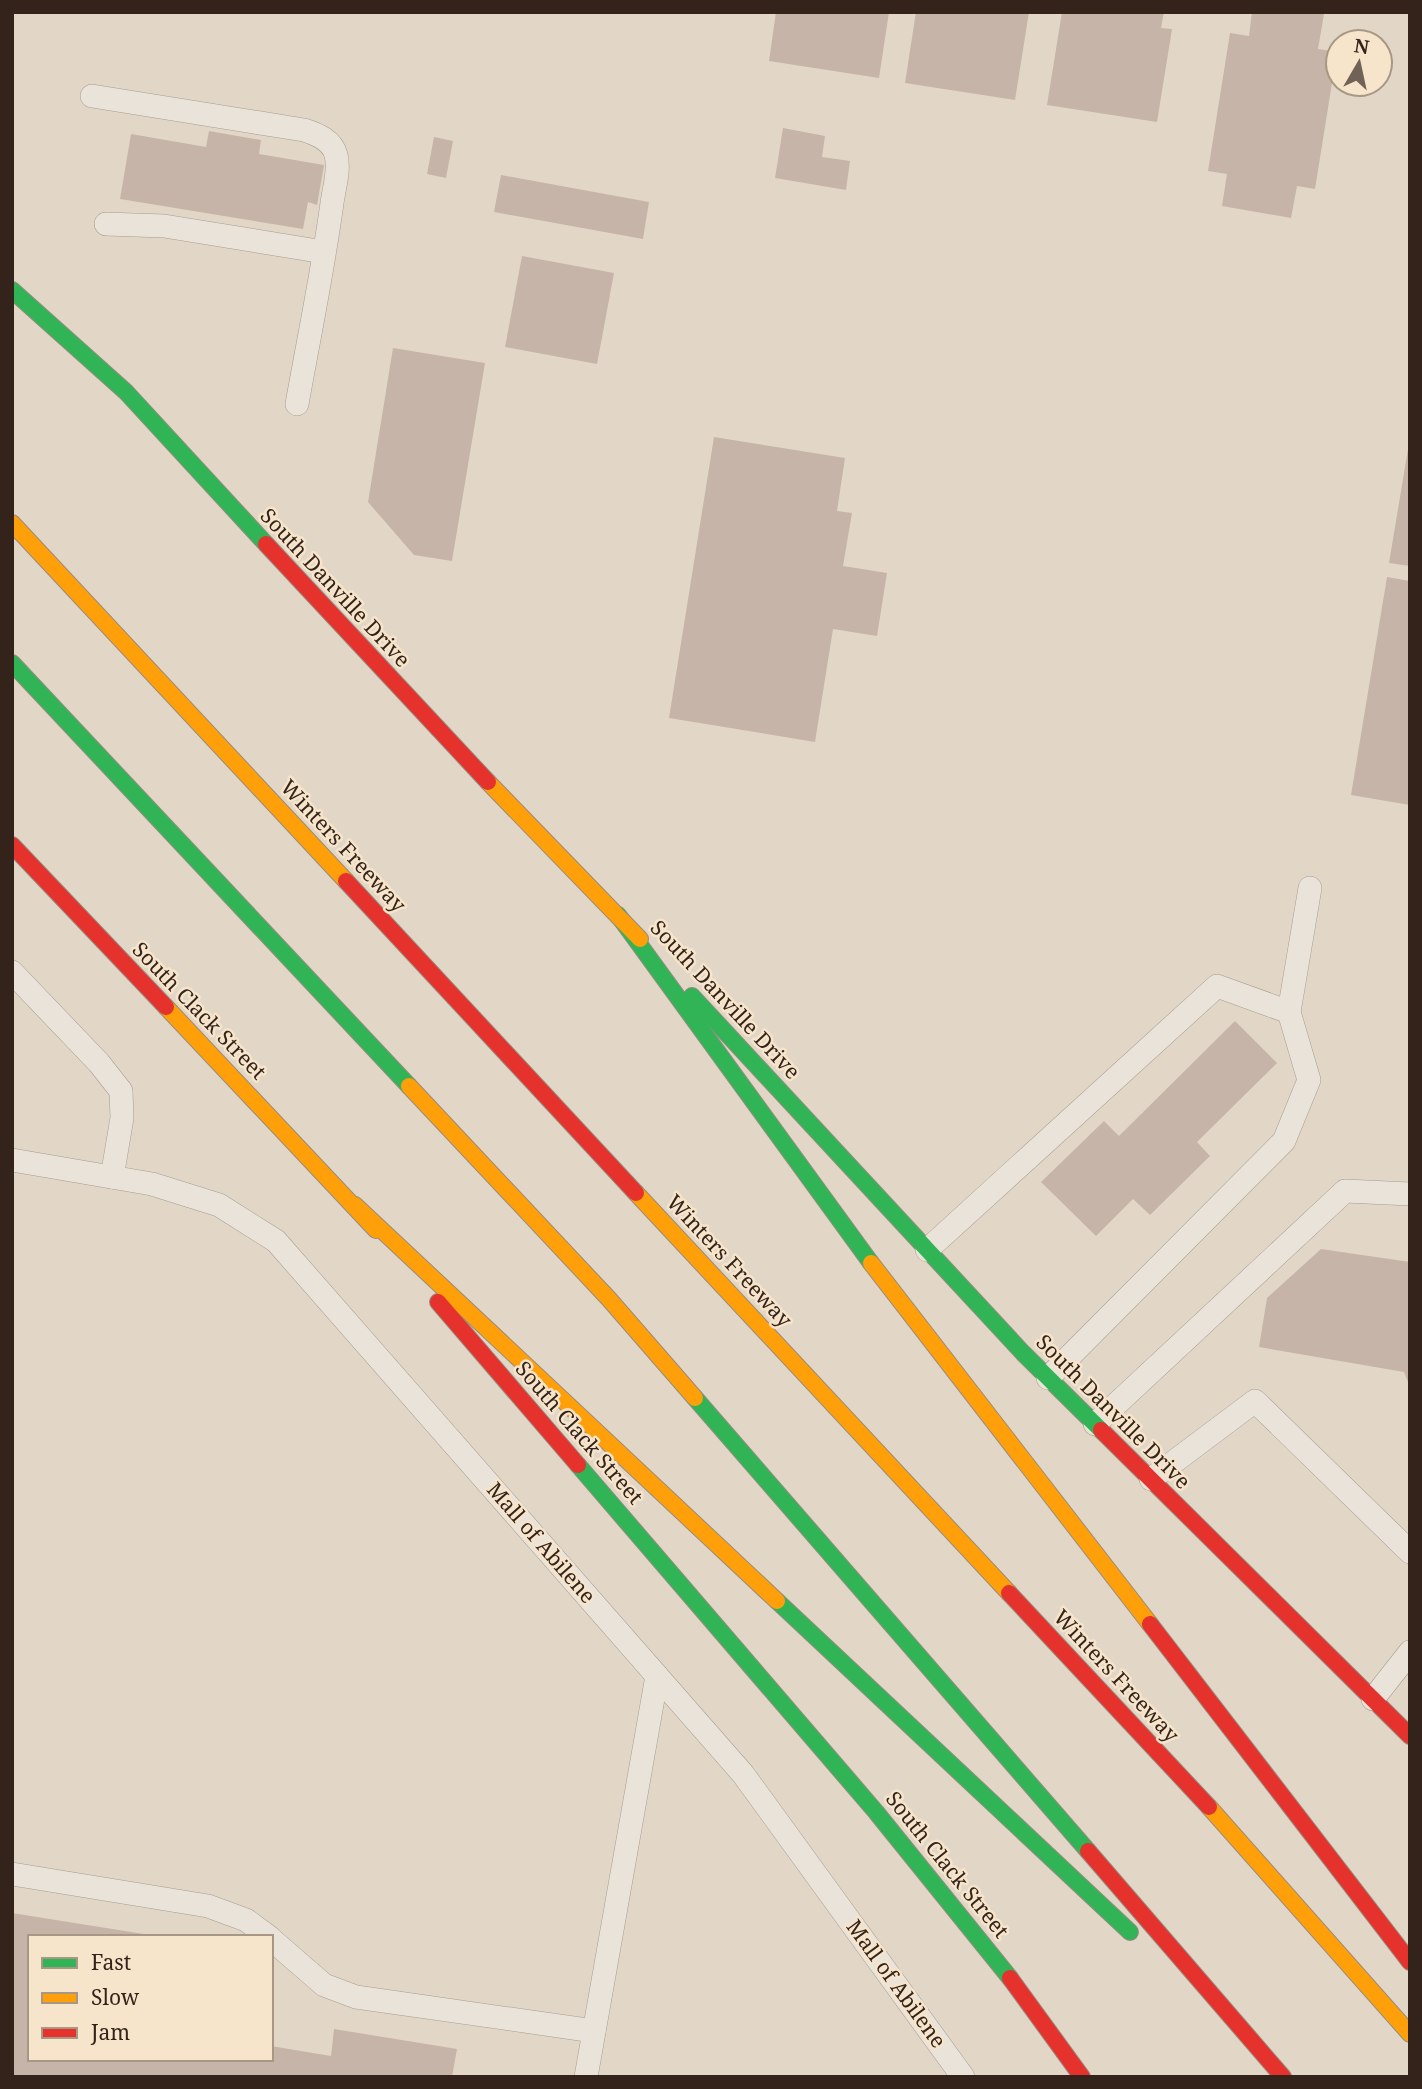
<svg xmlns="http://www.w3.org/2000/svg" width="1422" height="2089" font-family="'Noto Serif',serif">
  <rect width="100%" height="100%" fill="#e2d7c7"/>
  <g fill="#c6b4a8">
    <path d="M776,12h113l-10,66 -110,-17z"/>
    <path d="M916,12h113l-14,88 -110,-17z"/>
    <path d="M1062,12h102l-3,16 11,1 -15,93 -110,-17z"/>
    <path d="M1252,12l72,2 -6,35 19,3 -22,137 -18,-3 -6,32 -69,-12 5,-32 -19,-3 22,-138 19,3z"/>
    <path d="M783,128l42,8 -3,21 28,4 -4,29 -71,-12z"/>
    <path d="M209,131l52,9 -2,14 65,11 -7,40 -9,-3 -5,27 -183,-30 11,-65 75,13z"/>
    <path d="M434,137l19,4 -7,37 -19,-4z"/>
    <path d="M501,175l148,27 -6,37 -149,-27z"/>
    <path d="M522,256l92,17 -17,91 -92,-17z"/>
    <path d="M393,348l92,15 -33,198 -38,-6 -46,-53z"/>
    <path d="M714,437l131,21 -8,53 15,2 -9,53 44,7 -10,63 -44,-7 -18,113 -146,-24z"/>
    <path d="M1408,449h2v117l-21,-3z"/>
    <path d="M1387,577l23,4v224l-59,-10z"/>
    <path d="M1235,1021l42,42 -80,79 13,14 -60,59 -17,-16 -37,37 -55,-54 63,-61 15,15z"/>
    <path d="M1321,1249l89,13v125l-6,-15 -145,-25 8,-49z"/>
    <path d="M12,1913l138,22 -120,2v122h241v-13l60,10 3,-27 123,20 -5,28h-440z"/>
  </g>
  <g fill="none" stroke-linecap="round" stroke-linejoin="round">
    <g stroke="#a79c91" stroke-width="24">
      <g id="lane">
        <path d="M92,96l212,34c13,4 28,10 32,25 4,15 -2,33 -4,48 -9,67 -23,134 -35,201"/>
        <path d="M106,224l58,2 160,26"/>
        <path d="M12,972l87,91 22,28 1,27 -10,59"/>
        <path d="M1289,1012l21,-124"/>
        <path d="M12,1160l140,24 67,21 57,36 467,533 220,303"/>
        <path d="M927,1250l290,-264 72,26 20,68 -25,61 -236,237"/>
        <path d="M1095,1424l250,-233 65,3"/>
        <path d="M1151,1479l104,-78 155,151"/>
        <path d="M1373,1699l37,-47"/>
        <path d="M12,1874l196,32 38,14 23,17"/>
        <path d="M271,1939l53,46 32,12 238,34"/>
        <path d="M586,2077l71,-401"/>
      </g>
    </g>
    <g stroke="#968c81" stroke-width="18">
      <g id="fast">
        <path d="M12,290l114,102 140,152"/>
        <path d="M12,663l397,423"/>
        <path d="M618,915l253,348"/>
        <path d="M692,996l331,357 78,77"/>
        <path d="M695,1398l393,453"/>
        <path d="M578,1465l298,347 134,166"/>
        <path d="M777,1601l353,331"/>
      </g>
    </g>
    <g stroke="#968c81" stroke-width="18">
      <g id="slow">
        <path d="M12,523l334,358"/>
        <path d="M488,782l152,157"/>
        <path d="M166,1007l210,223"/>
        <path d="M409,1086l200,213 86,99"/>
        <path d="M636,1193l373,400"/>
        <path d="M355,1205l422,396"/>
        <path d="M871,1263l279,361"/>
        <path d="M1209,1807l201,227"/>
      </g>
    </g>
    <g stroke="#968c81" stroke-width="18">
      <g id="jam">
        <path d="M266,544l222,238"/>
        <path d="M12,845l154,162"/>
        <path d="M346,881l290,312"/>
        <path d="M438,1302l140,163"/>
        <path d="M1101,1430l309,306"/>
        <path d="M1009,1593l200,214"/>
        <path d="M1150,1624l260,338"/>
        <path d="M1088,1851l195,226"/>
        <path d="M1010,1978l72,99"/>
      </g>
    </g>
    <use href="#lane" stroke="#eae3d9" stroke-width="23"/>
    <use href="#fast" stroke="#30b455" stroke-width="16"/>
    <use href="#slow" stroke="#ff9f0a" stroke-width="16"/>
    <use href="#jam" stroke="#e5322d" stroke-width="16"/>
  </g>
  <g text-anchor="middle" stroke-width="5" stroke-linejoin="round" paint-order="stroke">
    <g font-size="21" fill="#34231a" stroke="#f6e4cb">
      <text transform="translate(335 588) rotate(47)" y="7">South Danville Drive</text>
      <text transform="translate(343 846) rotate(47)" y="7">Winters Freeway</text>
      <text transform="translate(725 1000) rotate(47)" y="7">South Danville Drive</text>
      <text transform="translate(199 1011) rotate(46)" y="7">South Clack Street</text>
      <text transform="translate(729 1261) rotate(47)" y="7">Winters Freeway</text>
      <text transform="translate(1113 1412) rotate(45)" y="7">South Danville Drive</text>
      <text transform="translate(579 1433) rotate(49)" y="7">South Clack Street</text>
      <text transform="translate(541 1543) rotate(49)" y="7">Mall of Abilene</text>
      <text transform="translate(1116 1676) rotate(47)" y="7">Winters Freeway</text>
      <text transform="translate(947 1865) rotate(51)" y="7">South Clack Street</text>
      <text transform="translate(896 1984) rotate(54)" y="7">Mall of Abilene</text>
    </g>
  </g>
  <rect width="1422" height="2089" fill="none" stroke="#34231a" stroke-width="28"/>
  <rect x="28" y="1935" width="245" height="126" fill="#f6e4cb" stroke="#a89784" stroke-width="2"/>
  <rect x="42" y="1958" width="35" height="10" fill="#30b455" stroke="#a89784" stroke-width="2"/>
  <text x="91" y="1970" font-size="21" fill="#34231a">Fast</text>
  <rect x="42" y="1993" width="35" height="10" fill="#ff9f0a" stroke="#a89784" stroke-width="2"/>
  <text x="91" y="2005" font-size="21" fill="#34231a">Slow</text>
  <rect x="42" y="2028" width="35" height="10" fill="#e5322d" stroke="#a89784" stroke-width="2"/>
  <text x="91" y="2040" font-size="21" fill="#34231a">Jam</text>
  <g transform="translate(1359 63) rotate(9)"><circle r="33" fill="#f6e4cb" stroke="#a89784" stroke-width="2"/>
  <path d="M0-5L12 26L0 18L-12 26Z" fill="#716257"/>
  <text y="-10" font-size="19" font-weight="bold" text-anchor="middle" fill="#34231a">N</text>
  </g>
</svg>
